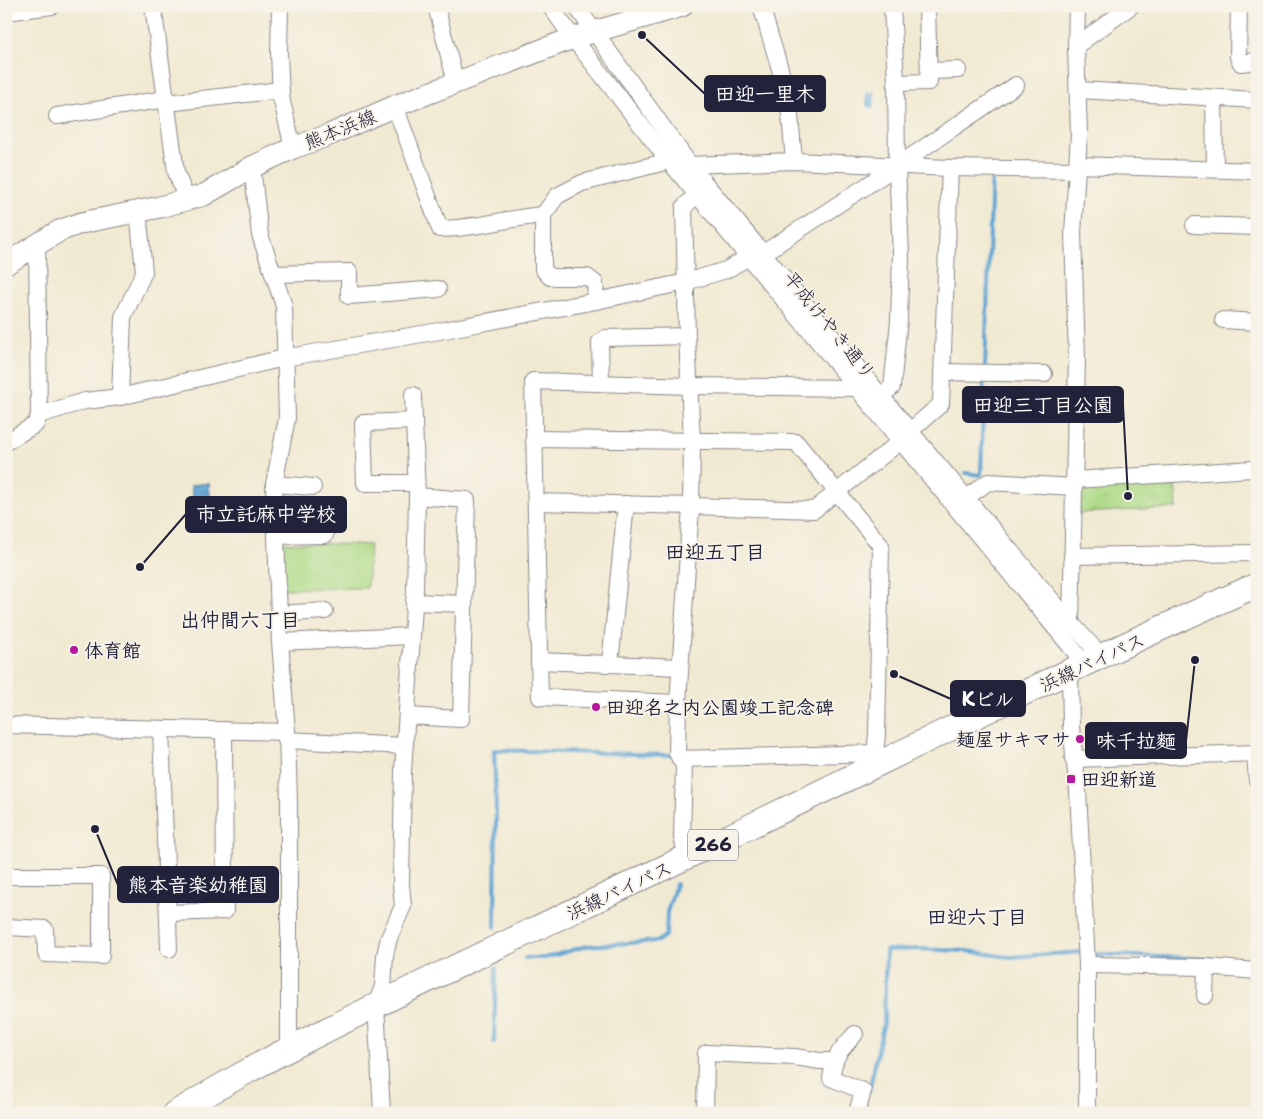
<svg xmlns="http://www.w3.org/2000/svg" width="1263" height="1119" font-family="'Shantell Sans','Klee One',sans-serif">
  <defs>
    <pattern id="park-crowns" width="20" height="18" patternUnits="userSpaceOnUse" patternTransform="scale(1.25)"><rect width="20" height="18" fill="#aeda87"/><path d="M2 6a3 3 0 1 1 6 0M12 15a3 3 0 1 1 6 0" fill="none" stroke="#95bb75"/></pattern>
    <pattern id="water-waves" width="16" height="10" patternUnits="userSpaceOnUse" patternTransform="scale(1.25)"><rect width="16" height="10" fill="#5fa4d4"/><path d="M0 5q4-4 8 0t8 0" fill="none" stroke="#4e85ad"/></pattern>
  </defs>
  <rect width="100%" height="100%" fill="#f7f3e8"/>
  <filter id="ink" filterUnits="userSpaceOnUse"><feTurbulence type="fractalNoise" baseFrequency=".02" numOctaves="2"/><feDisplacementMap in="SourceGraphic" scale="10" xChannelSelector="R" yChannelSelector="G"/><feConvolveMatrix kernelMatrix="1 2 1 2 8 2 1 2 1" color-interpolation-filters="sRGB"/></filter>
  <filter id="wash" filterUnits="userSpaceOnUse"><feTurbulence type="fractalNoise" baseFrequency=".0096" numOctaves="4" result="noise"/><feDisplacementMap in="SourceGraphic" scale="20" xChannelSelector="R" yChannelSelector="G"/><feGaussianBlur stdDeviation="1.12" result="paint"/><feColorMatrix in="noise" values="0 0 0 0 0 0 0 0 0 0 0 0 0 0 0 0 0 1.4 0 .05"/><feComposite in="paint" operator="in"/></filter>
  <g filter="url(#wash)">
    <rect width="100%" height="100%" fill="#f1ead3"/>
    <path fill="#aeda87" stroke="#687e61" d="M279,542l91,3 -3,43 -86,1z"/>
    <path fill="url(#park-crowns)" stroke="#687e61" d="M1175,481l2,27 -97,5v-29z"/>
    <path fill="url(#water-waves)" stroke="#406388" d="M209,483l4,43 -18,2 -4,-43z"/>
    <g fill="none" stroke-linecap="round" stroke-linejoin="round">
      <g stroke="#5fa4d4" stroke-width="4">
        <path d="M868,94v11l4,1 1,-12"/>
        <path d="M985,368l7,-196"/>
        <path d="M966,473l15,2 3,-98"/>
        <path d="M495,927l1,-118 -2,-59 177,5"/>
        <path d="M1092,954l165,7"/>
        <path d="M525,958h20l41,-12 72,-5 8,-6 1,-23 9,-28"/>
        <path d="M494,1042l2,-74"/>
        <path d="M869,1091l15,-70 2,-71 30,-1 52,2 41,6 73,-5"/>
      </g>
    </g>
  </g>
  <g filter="url(#ink)">
    <g fill="none" stroke-linecap="round" stroke-linejoin="round">
      <g stroke="#8a8687" stroke-width="18">
        <g id="minor">
          <path d="M153,6l23,166 11,29"/>
          <path d="M280,6l-1,47 2,44 12,51"/>
          <path d="M436,6l20,77"/>
          <path d="M550,6l23,32 96,123 416,503"/>
          <path d="M576,6l114,159 220,266 161,192 31,34"/>
          <path d="M761,6l19,63 10,46 4,46"/>
          <path d="M1239,6l-1,51 3,6 14,-2"/>
          <path d="M6,12l46,-6"/>
          <path d="M1076,46l55,-40"/>
          <path d="M929,71l29,-1"/>
          <path d="M896,83l33,-1 -2,-76"/>
          <path d="M1078,90l179,10"/>
          <path d="M1214,98l1,71"/>
          <path d="M167,103l114,-13"/>
          <path d="M395,106l45,123c35,0 68,-11 103,-14"/>
          <path d="M57,116l109,-17"/>
          <path d="M690,165l104,-4 156,7 127,2"/>
          <path d="M1078,165l179,6"/>
          <path d="M252,167l8,68 24,71 3,112 -13,66 6,158 7,90 2,71v246"/>
          <path d="M1194,225l63,2"/>
          <path d="M273,274l76,-2v24l89,-7"/>
          <path d="M596,301l-1,-18 -8,-6h-37l-7,-8v-54l14,-19 25,-13 87,-22"/>
          <path d="M1223,320l34,2"/>
          <path d="M942,372l102,2"/>
          <path d="M601,383l-1,-41 6,-4 81,-2"/>
          <path d="M881,396l11,-9 7,-66 2,-67 -4,-88 -1,-83 -4,-77"/>
          <path d="M120,397l3,-80 21,-45 -6,-62"/>
          <path d="M39,415l46,-14 35,-4 164,-39 155,-27 157,-30 90,-19 40,-12 23,-13 13,-3 135,-88 119,-81"/>
          <path d="M414,421l-51,2 2,60h51"/>
          <path d="M910,431l31,-27 9,-236"/>
          <path d="M534,439l262,3 85,104 -4,187 -3,34"/>
          <path d="M6,442l30,-18 3,-9 -2,-171"/>
          <path d="M1074,480l179,-11"/>
          <path d="M274,484l39,3"/>
          <path d="M966,498l22,-16 86,5"/>
          <path d="M536,502l155,4 123,4 87,-69"/>
          <path d="M276,536l49,-1"/>
          <path d="M1072,556l185,-3"/>
          <path d="M414,602l50,2"/>
          <path d="M279,614l46,-3"/>
          <path d="M1071,623l6,-265 -4,-125 6,-99 -3,-88 1,-40"/>
          <path d="M280,642l131,-6"/>
          <path d="M539,661l141,6"/>
          <path d="M610,664l16,-160"/>
          <path d="M1070,672l1,54 7,65 9,174v148"/>
          <path d="M678,703l-138,-6 -7,-316 156,5 166,2"/>
          <path d="M407,716l54,3 6,-219 -50,-4"/>
          <path d="M6,725l281,7"/>
          <path d="M161,729l8,220"/>
          <path d="M286,740l119,6"/>
          <path d="M1255,753l2,27"/>
          <path d="M680,759l195,-6"/>
          <path d="M1073,759l184,-6"/>
          <path d="M687,857l-5,-20 2,-72 -7,-12 1,-50 13,-197 1,-64 -5,-106 -3,-129 13,-13"/>
          <path d="M6,876h95v80l-55,-2 -1,-25 -39,-2"/>
          <path d="M168,913l57,-2 -1,-181"/>
          <path d="M1087,965l119,2 51,4"/>
          <path d="M1205,996l1,-29"/>
          <path d="M855,1034c-16,18 -20,20 -24,44l32,13 -6,22"/>
          <path d="M382,1113l-6,-108 7,-19 2,-31 4,-17 14,-32 -2,-22 2,-113 12,-180 2,-95 -4,-101"/>
          <path d="M705,1113l1,-60 89,4 25,4h14"/>
        </g>
      </g>
      <g stroke="#8a8687" stroke-width="23">
        <path id="major" d="M6,264l53,-33 22,-8 79,-16 44,-12 48,-28 41,-19 36,-13 66,-29 178,-68 109,-32"/>
      </g>
      <g stroke="#8a8687" stroke-width="26">
        <path id="highway" d="M175,1113c38,-22 76,-45 116,-65 136,-70 276,-133 414,-200 184,-88 365,-181 552,-263"/>
      </g>
      <use href="#minor" stroke="#fff" stroke-width="16"/>
      <use href="#major" stroke="#fff" stroke-width="21"/>
      <use href="#highway" stroke="#fff" stroke-width="24"/>
    </g>
  </g>
  <g fill="#b5179e" stroke="#f7f3e8" stroke-width="2">
    <circle cx="74" cy="650" r="5"/>
    <circle cx="596" cy="707" r="5"/>
    <circle cx="1080" cy="739" r="5"/>
    <rect x="1066" y="774" width="10" height="10" rx="2.5"/>
  </g>
  <g text-anchor="middle" stroke-width="4" stroke-linejoin="round" paint-order="stroke">
    <rect fill="#f7f3e8" stroke="#62616f" stroke-width="1" x="688" y="829.5" width="50" height="31" rx="4"/>
    <g font-size="18" font-weight="bold" fill="#22223b">
      <text x="713" y="851">266</text>
    </g>
    <g font-size="19" fill="#22223b" stroke="#f7f3e8">
      <text transform="translate(340 129) rotate(-22)" y="7">熊本浜線</text>
      <text transform="translate(830 325) rotate(51)" y="7">平成けやき通り</text>
      <text transform="translate(1092 662) rotate(-25)" y="7">浜線バイパス</text>
      <text transform="translate(619 890) rotate(-25)" y="7">浜線バイパス</text>
    </g>
    <g font-size="19" font-weight="bold" fill="#22223b" stroke="#f7f3e8" text-anchor="start">
      <text x="84" y="657">体育館</text>
      <text x="606" y="714">田迎名之内公園竣工記念碑</text>
      <text x="1070" y="746" text-anchor="end">麺屋サキマサ</text>
      <text x="1081" y="786">田迎新道</text>
    </g>
    <g font-size="20" font-weight="bold" fill="#22223b" stroke="#f7f3e8">
      <text x="715" y="559">田迎五丁目</text>
      <text x="240" y="627">出仲間六丁目</text>
      <text x="977" y="924">田迎六丁目</text>
    </g>
  </g>
  <path fill="none" stroke="#22223b" stroke-width="2" d="M642 35L705 94M1128 496L1123 405M140 567L186 514M894 674L951 699M1195 660L1186 741M95 829L118 885"/>
  <g fill="#22223b" stroke="#f7f3e8" stroke-width="2">
    <circle cx="642" cy="35" r="5"/>
    <circle cx="1128" cy="496" r="5"/>
    <circle cx="140" cy="567" r="5"/>
    <circle cx="894" cy="674" r="5"/>
    <circle cx="1195" cy="660" r="5"/>
    <circle cx="95" cy="829" r="5"/>
  </g>
  <g fill="#22223b" stroke="#22223b" stroke-width="2">
    <rect x="705" y="76" width="120" height="35" rx="5"/>
    <rect x="963" y="387" width="160" height="35" rx="5"/>
    <rect x="186" y="497" width="160" height="35" rx="5"/>
    <rect x="951" y="681" width="74" height="35" rx="5"/>
    <rect x="1086" y="723" width="100" height="35" rx="5"/>
    <rect x="118" y="867" width="160" height="35" rx="5"/>
  </g>
  <g font-size="20" text-anchor="middle" font-weight="bold" fill="#fff">
    <text x="765" y="101">田迎一里木</text>
    <text x="1043" y="412">田迎三丁目公園</text>
    <text x="266" y="521">市立託麻中学校</text>
    <text x="988" y="706">Kビル</text>
    <text x="1136" y="748">味千拉麵</text>
    <text x="198" y="892">熊本音楽幼稚園</text>
  </g>
  <rect width="1263" height="1119" fill="none" stroke="#f7f3e8" stroke-width="25"/>
</svg>
